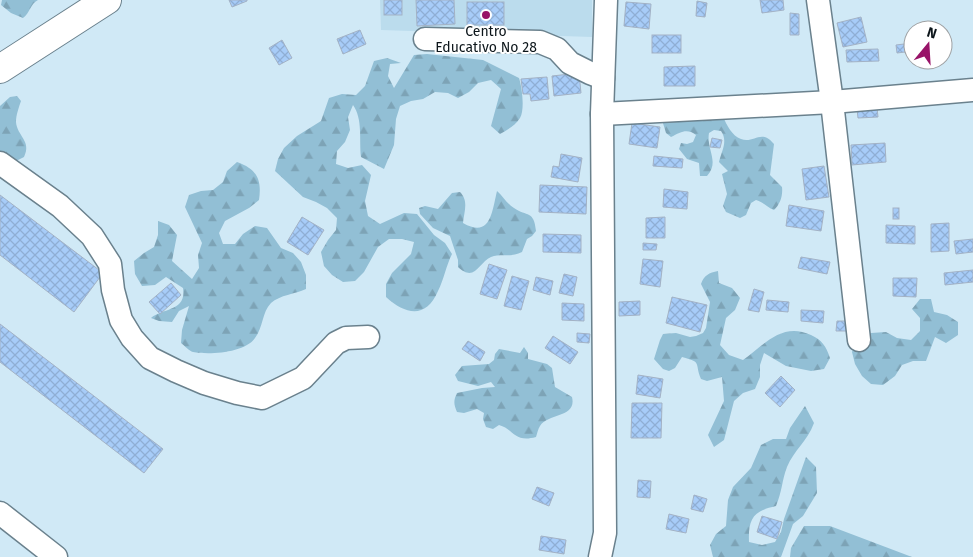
<svg xmlns="http://www.w3.org/2000/svg" width="973" height="557" font-family="'Fira Sans',sans-serif">
  <defs>
    <pattern id="forest-firs" width="22" height="20" patternUnits="userSpaceOnUse" patternTransform="scale(1.25)"><rect width="22" height="20" fill="#92bfd5"/><path d="M5 1l3.5 6h-7zM16 11l3.5 6h-7z" fill="#7da3b6"/></pattern>
    <pattern id="building-cross-hatch" width="8" height="8" patternUnits="userSpaceOnUse" patternTransform="scale(1.25)"><rect width="8" height="8" fill="#a7ccf8"/><path d="M0 0l8 8M0 8l8-8" fill="none" stroke="#8faed4"/></pattern>
  </defs>
  <rect width="100%" height="100%" fill="#d0e9f6"/>
  <path fill="#bbdced" d="M380,0h212v37l-211,-7z"/>
  <g fill="url(#forest-firs)">
    <path d="M2,0h36c-8,4 -8,13 -15,18l-12,-5 -10,-8z"/>
    <path d="M427,54l56,6 36,18c3,9 6,32 1,40 -5,8 -13,12 -20,16l-9,-8 10,-37 -10,-9 -13,3 -9,9 -11,6 -10,-5 -13,-1 -12,7 -12,2 -11,5 -4,13 -2,26 -10,24 -23,-12c-2,-17 2,-38 -8,-52l-5,12 2,13 -5,12 -8,9 -1,13 12,4 14,-3 9,10 -6,26 3,15 12,8 24,-11 13,1 17,21 11,8 7,11c-6,12 -8,25 -14,37 -12,28 -32,24 -52,6v-13l6,-11 19,-19 3,-12 -12,-3h-13l-11,8 -14,25 -9,9 -12,1 -11,-7 -8,-9 -3,-14 7,-12 8,-10 1,-12 -10,-10 -11,-6 -13,-5 -28,-26 3,-12 6,-11 13,-12 24,-15 8,-23 13,-4 14,1 9,-9 9,-25 13,-3 14,5 -11,1 -2,12 6,12 20,-33z"/>
    <path d="M17,96l4,5c-2,6 -5,14 -5,21 1,14 16,19 8,35l-12,6 -12,-8v-49l10,-9z"/>
    <path d="M723,117c4,8 9,19 18,22 13,5 20,-11 33,5l-4,31 12,12c1,9 -2,17 -8,23 -7,-3 -11,-8 -18,-10l-5,3 -5,12 -6,3 -14,-6 -3,-6 4,-12 -5,-20 6,-3 -9,-9c3,-12 9,-21 2,-31l-7,-1 -5,3c-3,16 11,29 -2,43h-7l-1,-13 -12,-4 -8,-10 2,-6 6,1 6,-2 3,-7c-9,-7 -15,-3 -25,2l-5,-4 -4,-13z"/>
    <path d="M237,162c20,7 25,18 22,38l-10,8 -24,13 -6,12 4,11h12l8,-10 12,-8 12,2 14,20 12,5 8,9 5,13v14c-11,5 -26,6 -35,14 -9,9 -8,25 -16,35 -10,15 -46,17 -62,14 -4,-1 -8,-6 -12,-9l1,-13 7,-24 -10,5 -7,11 -13,-1 -8,-3c12,-10 36,-7 32,-30l-17,-11 -11,8 -13,1 -7,-12 -1,-13 10,-8 10,-6 4,-12v-14l11,4 8,10 -5,26 20,18 7,-11 -1,-13 4,-12 -17,-36 4,-12 12,-4 12,-1 10,-8 4,-11z"/>
    <path d="M497,191c6,5 10,13 17,17 13,9 20,2 22,23l-4,5 -5,3 -5,13c-11,6 -21,1 -31,5 -12,5 -16,26 -33,10v-7l-8,-24 -17,-8 -13,-14 -1,-6 6,-2 13,3 14,-16 8,-1c9,9 4,20 3,31 28,16 29,-12 34,-32z"/>
    <path d="M718,271l1,12 13,5 8,10 -5,12 -9,8 -6,27 9,10 14,5c22,-16 39,-38 68,-25 11,5 15,11 19,23l-6,11 -13,2 -25,-5 -22,-13 -4,12v12l-5,12 -12,4 -9,8 -10,39 -10,7 -6,-12 16,-34 -2,-24 -15,4 -6,-2c-7,-17 2,-16 -19,-22l-7,11 -6,3 -6,-2 -9,-10 6,-19 3,-6 13,-1 14,4 6,-1 7,-3 3,-5 4,-26 -9,-18c3,-9 8,-11 17,-13z"/>
    <path d="M920,299h11l3,13 13,3 11,7v13l-12,8 -11,-6 -9,24h-13l-11,4 -7,11 -12,9 -12,-1 -9,-8 -7,-12 -3,-12 5,-13 14,-6 15,-1 11,6 14,2 9,-9v-13l-8,-9z"/>
    <path d="M524,347l4,6v6l19,5 5,4 3,19 17,10c5,21 -23,16 -32,29 -2,3 -3,8 -4,11 -22,6 -22,-8 -37,-12l-6,4 -7,-2 -3,-8 1,-6 -7,-4 -13,4 -7,-1c-3,-7 -4,-11 0,-19l25,-5 13,-1 -4,-5 -13,4 -20,-5 -3,-6 7,-9 27,-2 5,-4 1,-6 4,-5 21,4z"/>
    <path d="M805,406l9,17c-7,19 -20,27 -27,44 -5,13 -5,25 -11,39 -23,5 -28,13 -27,36l13,3 13,-3 6,-10 3,-13 22,-62 10,10 1,26 -14,23 -10,8 -12,33h-68l-3,-12 6,-11 10,-8 2,-26 5,-13 18,-19 10,-23 12,-6h13l4,-11z"/>
    <path d="M804,526h26l82,31h-122l1,-9z"/>
  </g>
  <g fill="url(#building-cross-hatch)" stroke="#a3b2c5">
    <path d="M229,0h18v1l-15,6z"/>
    <rect x="384" y="0" width="18" height="15"/>
    <path d="M416,0h38l1,24 -38,2z"/>
    <path d="M760,0h23l1,10 -22,3z"/>
    <path d="M697,1l10,2 -2,14 -9,-1z"/>
    <rect x="467" y="2" width="37" height="23"/>
    <path d="M626,2l25,2 -2,25 -25,-3z"/>
    <path d="M790,13l9,1v21h-9z"/>
    <path d="M861,17l6,25 -24,5 -6,-24z"/>
    <path d="M360,30l6,14 -23,10 -6,-15z"/>
    <rect x="652" y="35" width="29" height="18"/>
    <path d="M282,40l10,18 -13,7 -10,-17z"/>
    <path d="M912,43l1,8 -16,2 -1,-8z"/>
    <path d="M878,49l1,12 -32,1 -1,-12z"/>
    <path d="M695,66v20h-31v-19z"/>
    <path d="M579,73l2,20 -27,3 -2,-20z"/>
    <path d="M547,77l2,22 -18,2 -1,-7h-7l-2,-15z"/>
    <path d="M877,108l1,9 -20,1 -1,-9z"/>
    <path d="M632,123l28,4 -3,21 -28,-4z"/>
    <path d="M712,138l10,2 -2,8 -10,-1z"/>
    <path d="M885,143l1,19 -34,3 -1,-20z"/>
    <path d="M561,154l21,4 -4,24 -27,-5 2,-11 6,1z"/>
    <path d="M654,156l29,3 -1,9 -29,-2z"/>
    <path d="M824,166l5,31 -23,3 -4,-31z"/>
    <path d="M540,185l47,2 -1,27 -47,-2z"/>
    <path d="M664,189l24,3 -1,17 -24,-2z"/>
    <path d="M0,195l103,78 -29,39 -74,-57z"/>
    <path d="M789,205l35,6 -3,20 -35,-5z"/>
    <rect x="893" y="208" width="6" height="11"/>
    <path d="M302,217l22,13 -16,25 -21,-13z"/>
    <path d="M665,217v21h-19v-20z"/>
    <path d="M949,223v28l-18,1v-28z"/>
    <path d="M886,225l29,1v18l-29,-1z"/>
    <path d="M543,234l38,1v18l-38,-1z"/>
    <path d="M973,239v13l-17,2 -2,-13z"/>
    <path d="M643,243l14,1 -1,6h-13z"/>
    <path d="M801,257l29,5 -3,12 -29,-6z"/>
    <path d="M643,259l20,2 -3,26 -20,-3z"/>
    <path d="M489,264l18,6 -10,29 -17,-5z"/>
    <path d="M973,270v12l-28,3 -1,-12z"/>
    <path d="M564,274l13,3 -4,19 -14,-3z"/>
    <path d="M512,276l17,5 -8,29 -17,-4z"/>
    <path d="M536,277l17,4 -3,14 -17,-5z"/>
    <path d="M893,278h24l-1,19 -23,-1z"/>
    <path d="M171,283l10,12 -21,19 -11,-12z"/>
    <path d="M754,289l10,3 -5,20 -11,-2z"/>
    <path d="M672,297l35,8 -7,27 -34,-9z"/>
    <path d="M767,300l22,2 -1,10 -22,-2z"/>
    <path d="M640,301v14l-21,1v-14z"/>
    <path d="M562,303l22,1v17l-22,-1z"/>
    <path d="M801,310l23,1 -1,12 -22,-2z"/>
    <path d="M837,321h18l-1,10h-18z"/>
    <path d="M0,324l163,125 -19,24 -144,-111z"/>
    <path d="M577,333l13,1 -1,9 -12,-1z"/>
    <path d="M553,336l25,16 -8,12 -25,-16z"/>
    <path d="M468,341l17,11 -5,9 -18,-12z"/>
    <path d="M638,375l25,4 -3,19 -24,-4z"/>
    <path d="M781,376l14,14 -15,17 -15,-14z"/>
    <path d="M632,403h30l-1,35h-30z"/>
    <path d="M638,480l13,1 -1,17 -13,-1z"/>
    <path d="M537,487l17,6 -5,13 -17,-7z"/>
    <path d="M694,495l13,4 -4,13 -12,-3z"/>
    <path d="M669,514l20,5 -3,14 -20,-4z"/>
    <path d="M762,516l20,6 -5,17 -20,-7z"/>
    <path d="M541,536l25,4 -2,14 -25,-4z"/>
  </g>
  <g fill="none" stroke-linecap="round" stroke-linejoin="round">
    <g stroke="#6a818d" stroke-width="25">
      <g id="minor">
        <path d="M818,0l14,102 27,238"/>
        <path d="M425,39l115,3 17,7 13,14 20,10 13,5"/>
        <path d="M602,114l230,-12 141,-12"/>
        <path d="M0,163l60,43 32,30 18,28 3,26 8,30 11,18 18,20 26,13 28,12 33,10 25,5 41,-20 33,-35 10,-5 22,-1"/>
        <path d="M0,513l56,44"/>
        <path d="M600,557l5,-24 -3,-419 4,-114"/>
      </g>
    </g>
    <g stroke="#6a818d" stroke-width="30">
      <path id="major" d="M0,69l107,-69"/>
    </g>
    <use href="#minor" stroke="#fff" stroke-width="22"/>
    <use href="#major" stroke="#fff" stroke-width="28"/>
  </g>
  <circle fill="#981368" stroke="#fff" stroke-width="2" cx="486" cy="15" r="5"/>
  <g text-anchor="middle" stroke-width="4" stroke-linejoin="round" paint-order="stroke">
    <g font-size="14" fill="#0c151a" stroke="#fff">
      <text x="486" y="36">Centro<tspan x="486" dy="16">Educativo No 28</tspan></text>
    </g>
  </g>
  <g transform="translate(928 45) rotate(18)"><circle r="24" fill="#ffffff" stroke="#9ea1a3"/>
  <path d="M0-4L9 19L0 12L-9 19Z" fill="#981368"/>
  <text y="-8" font-size="14" font-weight="bold" text-anchor="middle" fill="#0c151a">N</text>
  </g>
</svg>
